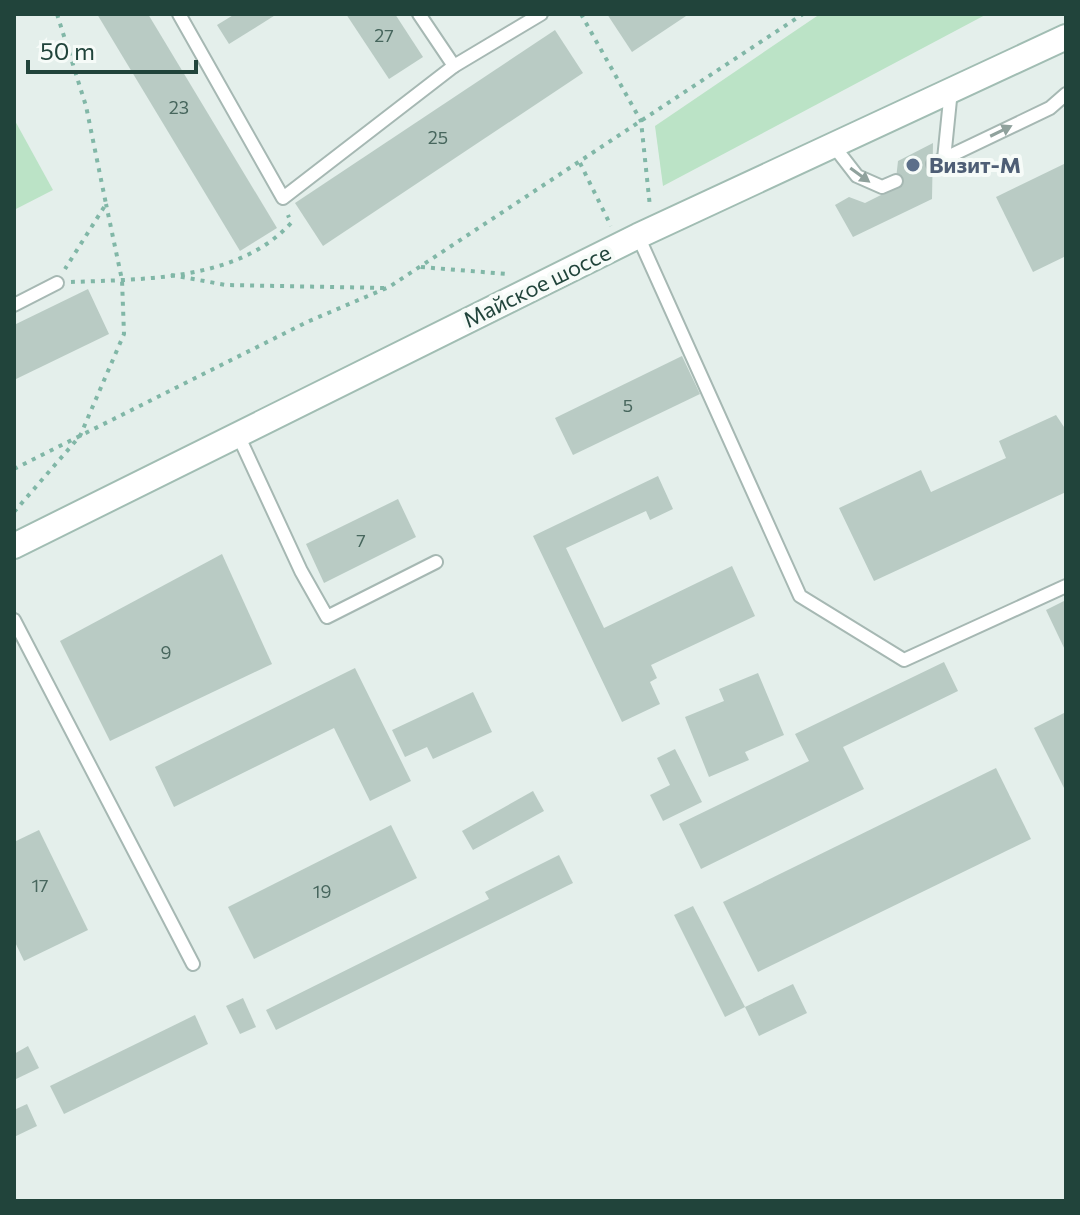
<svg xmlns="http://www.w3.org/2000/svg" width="1080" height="1215" font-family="Commissioner,sans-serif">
  <rect width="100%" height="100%" fill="#e4efeb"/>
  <g fill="#bbe3c6">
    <path d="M820,14h167l-324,172 -8,-60z"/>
    <path d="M14,119l39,71 -39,20z"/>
  </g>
  <g fill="#b9cbc4">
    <path d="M97,14h51l129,214 -37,23z"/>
    <path d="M235,14h42l-48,30 -12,-19z"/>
    <path d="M346,14h49l28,43 -34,22z"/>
    <path d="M607,14h82l-57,38z"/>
    <path d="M555,30l28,43 -260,173 -28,-43z"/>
    <path d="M933,143l-1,56 -79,38 -18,-32 14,-8 16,6 30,-15 3,-27z"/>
    <path d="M1066,163v93l-33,16 -37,-75z"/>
    <path d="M88,289l21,45 -95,46v-55z"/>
    <path d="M682,356l18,38 -127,61 -18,-37z"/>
    <path d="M1056,415l10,15v62l-192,89 -35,-73 82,-38 10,22 75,-34 -7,-17z"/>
    <path d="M658,476l15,33 -23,11 -4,-9 -80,37 38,80 128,-62 23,50 -104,49 6,13 -7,4 10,22 -38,18 -89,-186z"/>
    <path d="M398,499l18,38 -92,46 -18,-39z"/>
    <path d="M222,554l50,110 -162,77 -50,-100z"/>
    <path d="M1066,600v52l-20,-42z"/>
    <path d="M944,662l14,29 -115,56 21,42 -163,80 -22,-45 130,-63 -14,-27z"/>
    <path d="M355,668l56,113 -41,20 -36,-73 -160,79 -19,-40z"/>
    <path d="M758,673l26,62 -39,17 4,8 -40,17 -24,-60 39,-16 -5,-12z"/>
    <path d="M473,692l19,40 -59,27 -6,-12 -22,10 -13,-27z"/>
    <path d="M1066,712v80l-32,-64z"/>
    <path d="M675,749l27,53 -39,19 -13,-26 20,-10 -13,-27z"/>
    <path d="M996,768l35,71 -273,133 -35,-70z"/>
    <path d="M533,791l11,20 -71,39 -11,-19z"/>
    <path d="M391,825l26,53 -163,81 -26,-52z"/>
    <path d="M39,830l49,100 -64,31 -10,-21v-98z"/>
    <path d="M559,855l14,28 -297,147 -10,-20 223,-111 -4,-7z"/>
    <path d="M693,906l52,101 -20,10 -51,-102z"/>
    <path d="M793,984l14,29 -48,23 -14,-29z"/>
    <path d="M243,998l13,29 -16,7 -14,-28z"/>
    <path d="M195,1015l13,29 -144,70 -14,-28z"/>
    <path d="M28,1046l11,22 -25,12v-26z"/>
    <path d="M27,1104l10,22 -23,11v-27z"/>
  </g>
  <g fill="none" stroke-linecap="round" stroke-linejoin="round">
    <g stroke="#a6b8b3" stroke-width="16">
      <g id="lane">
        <path d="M179,14l104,184 171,-132 87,-52"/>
        <path d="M419,14l35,52"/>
        <path d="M833,145l24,31 25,11 14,-6"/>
        <path d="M944,159l7,-69"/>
        <path d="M933,164l117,-56 16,-14"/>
        <path d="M638,236l162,360 104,64 162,-74"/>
        <path d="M14,305l43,-22"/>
        <path d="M238,435l63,136 26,46 109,-55"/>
        <path d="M14,620l179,344"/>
      </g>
    </g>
    <g stroke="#a1bdb3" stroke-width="28">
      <path id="secondary" d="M14,546l624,-310 428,-199"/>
    </g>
    <g stroke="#81b7a7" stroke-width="4" stroke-dasharray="4 6" stroke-linecap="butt">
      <path d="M57,14l29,92 20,98 -41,65"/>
      <path d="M581,14l60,107 9,86"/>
      <path d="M580,163l31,63"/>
      <path d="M421,267l86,7"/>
      <path d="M171,275l55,10 159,3"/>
      <path d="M71,282c74,-3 167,-1 220,-59l-3,-8"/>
      <path d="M14,469l293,-147 82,-35 414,-273"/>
      <path d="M14,512l66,-76 44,-102 -2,-54 -16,-76"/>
    </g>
    <use href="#lane" stroke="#fff" stroke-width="12"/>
    <use href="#secondary" stroke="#fff" stroke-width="24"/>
  </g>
  <defs><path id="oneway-solid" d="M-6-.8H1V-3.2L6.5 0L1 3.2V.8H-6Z" transform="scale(2)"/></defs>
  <g fill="#90a29d">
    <use href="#oneway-solid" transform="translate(1001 131) rotate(-26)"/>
    <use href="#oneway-solid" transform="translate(860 175) rotate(36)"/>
  </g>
  <circle fill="#5c6f8a" stroke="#f6fbf8" stroke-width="3" cx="913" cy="165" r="8"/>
  <g text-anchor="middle" stroke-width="8" stroke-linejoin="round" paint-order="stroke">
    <g font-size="18" fill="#47665d">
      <text x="384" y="42">27</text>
      <text x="179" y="114">23</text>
      <text x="438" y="144">25</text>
      <text x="628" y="412">5</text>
      <text x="361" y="547">7</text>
      <text x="166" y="659">9</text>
      <text x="40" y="892">17</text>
      <text x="322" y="898">19</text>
    </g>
    <g font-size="22" font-weight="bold" fill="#4e5e75" stroke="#f6fbf8" text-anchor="start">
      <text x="929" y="173">Визит-М</text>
    </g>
    <g font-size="22" fill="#21443b" stroke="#f6fbf8">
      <text transform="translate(537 286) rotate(-26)" y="8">Майское шоссе</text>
    </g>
  </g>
  <rect width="1080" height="1215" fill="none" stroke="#21443b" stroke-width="32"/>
  <path d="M28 60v12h168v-12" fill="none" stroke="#21443b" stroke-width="4"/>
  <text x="40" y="60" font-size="24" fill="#21443b" stroke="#f6fbf8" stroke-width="6" paint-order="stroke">50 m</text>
</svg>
